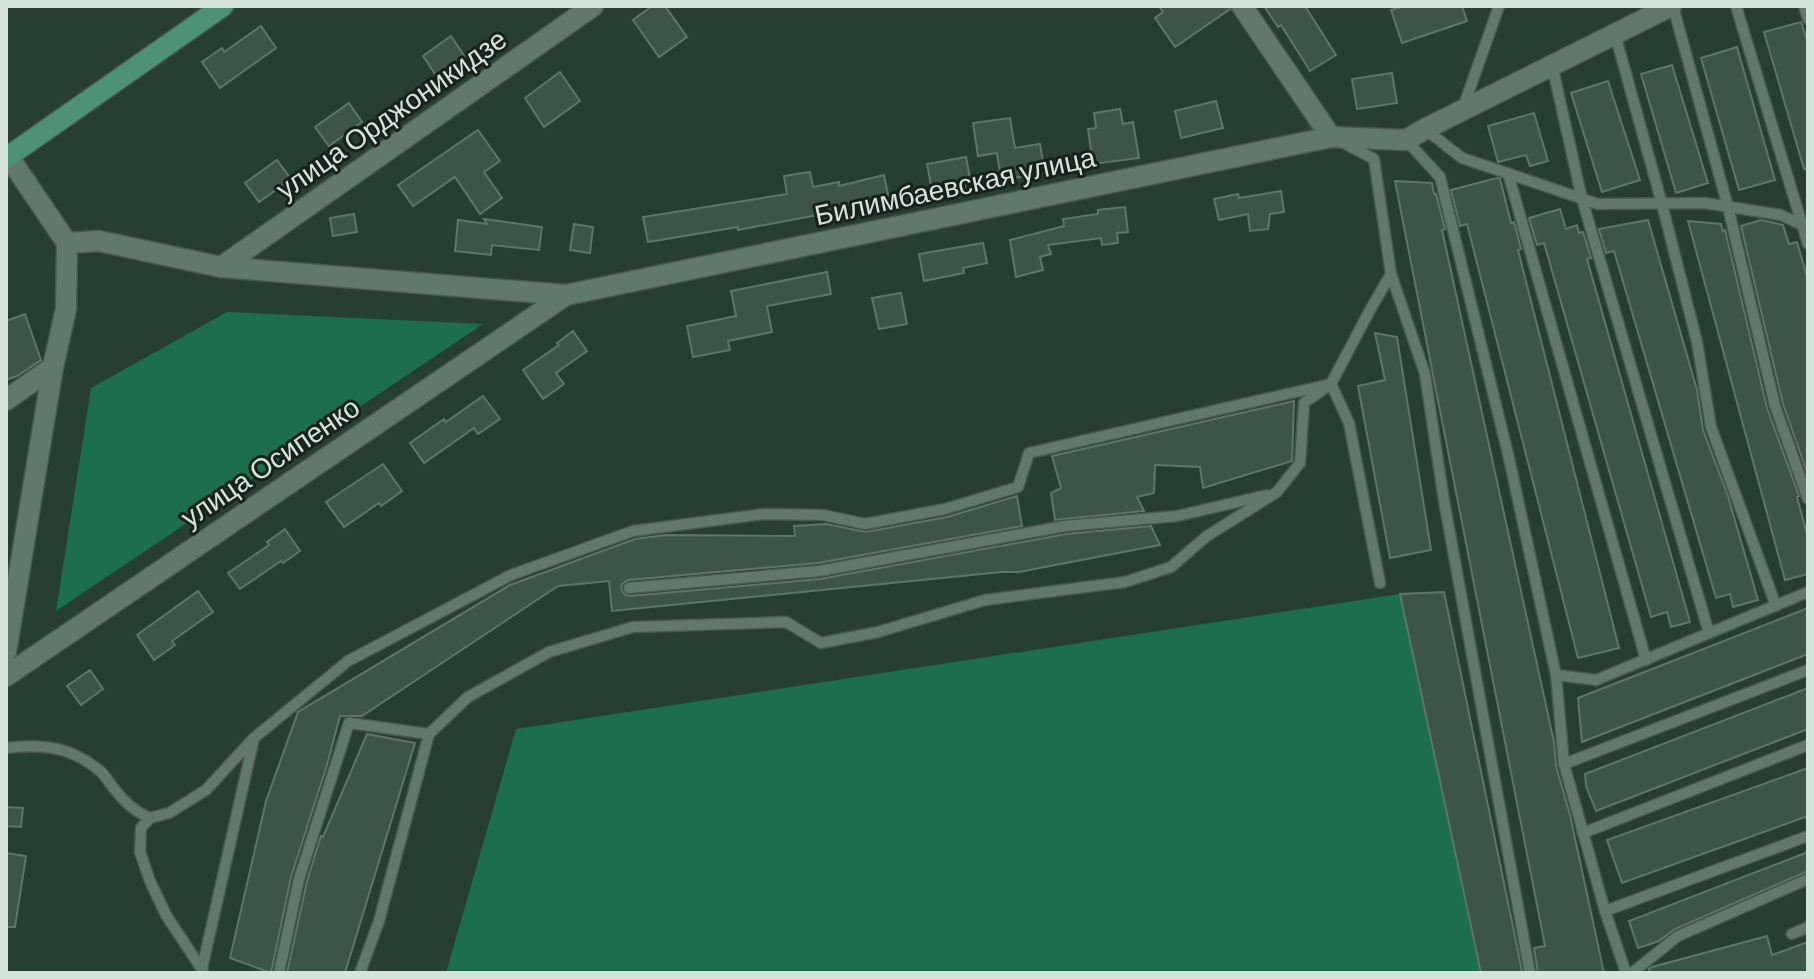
<svg xmlns="http://www.w3.org/2000/svg" width="1814" height="979" font-family="Barlow,sans-serif">
  <rect width="100%" height="100%" fill="#273e32"/>
  <g fill="#1d6e4d">
    <path d="M227,312l256,12 -427,287 35,-223z"/>
    <path d="M1400,594l80,379h-1034l70,-244z"/>
  </g>
  <g fill="#3d5549" stroke="#5d7669" stroke-width="2">
    <path d="M652,6h13l22,31 -28,20 -26,-37z"/>
    <path d="M1159,6h70l1,3 -55,38 -20,-29 8,-6z"/>
    <path d="M1264,6h41l31,49 -26,16 -29,-46 -3,2z"/>
    <path d="M1404,6h58l5,15 -65,22 -11,-33z"/>
    <path d="M1801,22l7,21v126h-4l-40,-137z"/>
    <path d="M261,26l15,22 -56,40 -18,-26 20,-14 2,4z"/>
    <path d="M451,36l14,21 -28,20 -14,-21z"/>
    <path d="M1737,47l38,133 -36,10 -38,-132z"/>
    <path d="M1672,65l36,118 -32,10 -35,-119z"/>
    <path d="M560,72l20,29 -36,26 -19,-29z"/>
    <path d="M1392,73l5,30 -40,6 -5,-30z"/>
    <path d="M1608,81l32,99 -38,12 -31,-99z"/>
    <path d="M1216,101l7,27 -42,10 -6,-27z"/>
    <path d="M349,103l13,19 -33,24 -14,-19z"/>
    <path d="M1120,109l3,15 10,-2 6,36 -46,6 -5,-35 8,-1 -2,-15z"/>
    <path d="M1534,113l14,48 -18,5 -4,-11 -28,7 -10,-36z"/>
    <path d="M1010,118l5,30 25,-4 5,29 -44,7 -4,-27 -19,3 -5,-33z"/>
    <path d="M478,130l22,31 -16,11 18,26 -22,16 -25,-37 -42,29 -15,-21z"/>
    <path d="M966,157l6,32 -39,7 -6,-32z"/>
    <path d="M277,160l14,19 -32,23 -14,-19z"/>
    <path d="M810,172l3,15 26,-5v4l45,-11 5,24 -45,11 -106,20v-3l-90,15 -5,-25 144,-23 -3,-18z"/>
    <path d="M1497,178l3,1 11,44 3,-1 7,27 -3,1 101,398 -41,10 -111,-434 -7,2 -9,-36z"/>
    <path d="M1395,181l37,2 2,11h2l9,35 -3,1 112,512 2,24 14,49 34,158h-66l-4,-25 11,-2z"/>
    <path d="M1281,191l3,21 -14,2 -2,15 -18,2 -2,-17 -29,6 -5,-21 24,-5 1,4z"/>
    <path d="M1125,207l3,25 -11,1 1,10 -16,2 -1,-7 -53,7 3,9 -11,3 3,13 -27,7 -6,-37 54,-14 -1,-7 35,-5v-4z"/>
    <path d="M1560,209l6,20 11,-4 2,8 4,-1 8,26 -4,1 103,363 -19,5 -4,-15 -16,5 -107,-374 -7,2 -8,-27z"/>
    <path d="M354,214l3,18 -24,4 -3,-18z"/>
    <path d="M484,219l58,8 -3,23 -47,-5 -1,10 -36,-4 3,-31 29,4z"/>
    <path d="M1648,220l49,170 6,40 25,66 30,104 -25,7 -3,-13 -14,4 -102,-347 -8,2 -7,-24z"/>
    <path d="M1761,220l22,5 6,19 8,-2 11,38v195l-25,-71 -42,-178z"/>
    <path d="M1688,221l33,3 2,7 2,-1 42,178 32,88 -2,1 11,41v36l-23,6z"/>
    <path d="M574,224l19,3 -3,26 -20,-3z"/>
    <path d="M983,243l4,20 -24,5 1,5 -40,8 -5,-27z"/>
    <path d="M827,272l4,22 -64,12 5,26 -44,9 2,9 -37,7 -6,-31 49,-10 -5,-25z"/>
    <path d="M901,293l6,31 -28,5 -7,-31z"/>
    <path d="M25,314l16,46 -24,16 -11,4v-59z"/>
    <path d="M573,331l14,20 -31,22 8,11 -21,15 -20,-29 36,-25 -2,-2z"/>
    <path d="M1375,333l22,4 34,213 -41,8 -32,-172 27,-6z"/>
    <path d="M483,396l17,23 -22,15 -4,-6 -50,35 -14,-20 34,-24 2,3z"/>
    <path d="M1294,401l-2,60 -89,27 -3,-21 -45,-2 -1,28 -17,4 7,14 -89,9 -4,-27 10,-5 -9,-32z"/>
    <path d="M383,464l19,27 -21,15 -2,-3 -35,24 -18,-25z"/>
    <path d="M1017,496l5,30 -204,37 -190,17 -6,4 -1,5 4,6 5,1 190,-17 246,-45 85,-8 9,19 -141,27h-17l-390,39 -3,-30 -51,5 -196,130h-22l-13,49 -36,112 -20,96 -41,-15 36,-157 32,-89 212,-127 125,-46 31,-4 129,1 -1,-10 32,-2 40,8 81,-15z"/>
    <path d="M285,529l15,22 -17,12 -2,-2 -41,28 -12,-16 41,-28 -2,-3z"/>
    <path d="M198,591l15,21 -41,29 3,4 -21,15 -17,-25z"/>
    <path d="M1444,592l74,359 4,22h-41l-81,-379z"/>
    <path d="M1808,608v46l-226,88 -4,-44z"/>
    <path d="M90,670l13,19 -22,16 -14,-19z"/>
    <path d="M1808,688v41l-212,82 -10,-25 -1,-12z"/>
    <path d="M367,734l48,9 -70,230h-58l20,-92 14,-45 2,1z"/>
    <path d="M1808,768v48l-186,67 -15,-43z"/>
    <path d="M6,807l17,1 -2,19 -15,-1z"/>
    <path d="M1808,852v19l-133,58 -16,12 -21,7 -9,-27z"/>
    <path d="M6,853l20,3 -11,71h-9z"/>
    <path d="M1767,936l5,19 36,-13v31h-158l-1,-4 3,-2z"/>
  </g>
  <g fill="none" stroke-linecap="round" stroke-linejoin="round">
    <g stroke="#465950" stroke-width="13">
      <g id="lane">
        <path d="M1673,6l55,201 47,199 33,93"/>
        <path d="M1736,6l72,238"/>
        <path d="M1804,6l4,13"/>
        <path d="M1615,34l47,170 35,138 14,85 65,179"/>
        <path d="M1552,65l30,134 127,434"/>
        <path d="M1463,108l36,-102"/>
        <path d="M1425,129l37,29 136,46 107,-1 76,12 27,13"/>
        <path d="M1406,140l34,37 68,277 48,221 8,89 41,147 21,62"/>
        <path d="M1342,142l32,17 17,115 34,100 19,127 86,472"/>
        <path d="M1508,173l138,487"/>
        <path d="M629,588l190,-17 246,-45 112,-10 90,-21"/>
        <path d="M1556,675l40,5 212,-88"/>
        <path d="M6,748c35,-5 66,-1 94,23 5,4 8,10 12,15 11,14 21,25 38,32"/>
        <path d="M1564,764l244,-94"/>
        <path d="M1583,833l225,-88"/>
        <path d="M1605,911l203,-75"/>
        <path d="M1792,934l16,-7"/>
        <path d="M203,971l-37,-56 -16,-34 -10,-29 1,-24 9,-10 19,-5 37,-23 46,-50"/>
        <path d="M201,973l53,-235 94,-77 163,-86 122,-44 131,-17 59,1 42,9 80,-15 73,-22 11,-34 302,-69 18,39 31,160"/>
        <path d="M279,973l20,-94 50,-156 80,11"/>
        <path d="M360,973l19,-52 50,-187 39,-37 81,-45 84,-25 153,-5 35,21 57,-11 107,-32 140,-18 46,-15 36,-31 70,-44 23,-29 4,-60 27,-19 39,-74 21,-36"/>
        <path d="M1632,973l46,-37 130,-57"/>
      </g>
    </g>
    <g stroke="#465950" stroke-width="23">
      <g id="street">
        <path d="M1242,6l89,131"/>
        <path d="M67,243l32,-2 122,26 345,28 765,-158 75,3 19,-11 246,-123"/>
        <path d="M221,267l372,-261"/>
        <path d="M6,400l47,-33"/>
        <path d="M6,652l47,-285 13,-58 1,-66 -59,-87"/>
        <path d="M6,676l560,-381"/>
      </g>
    </g>
    <g stroke="#465950" stroke-width="23">
      <path id="secondary" d="M6,158l217,-152"/>
    </g>
    <use href="#lane" stroke="#60796c" stroke-width="10"/>
    <use href="#street" stroke="#60796c" stroke-width="20"/>
    <use href="#secondary" stroke="#4e9276" stroke-width="20"/>
  </g>
  <g text-anchor="middle" stroke-width="6" stroke-linejoin="round" paint-order="stroke">
    <g font-size="28" fill="#d5e3db" stroke="#18221d">
      <text transform="translate(391 114) rotate(-35)" y="10">улица Орджоникидзе</text>
      <text transform="translate(955 186) rotate(-12)" y="10">Билимбаевская улица</text>
      <text transform="translate(270 462) rotate(-34)" y="10">улица Осипенко</text>
    </g>
  </g>
  <rect width="1814" height="979" fill="none" stroke="#d5e3db" stroke-width="16"/>
</svg>
